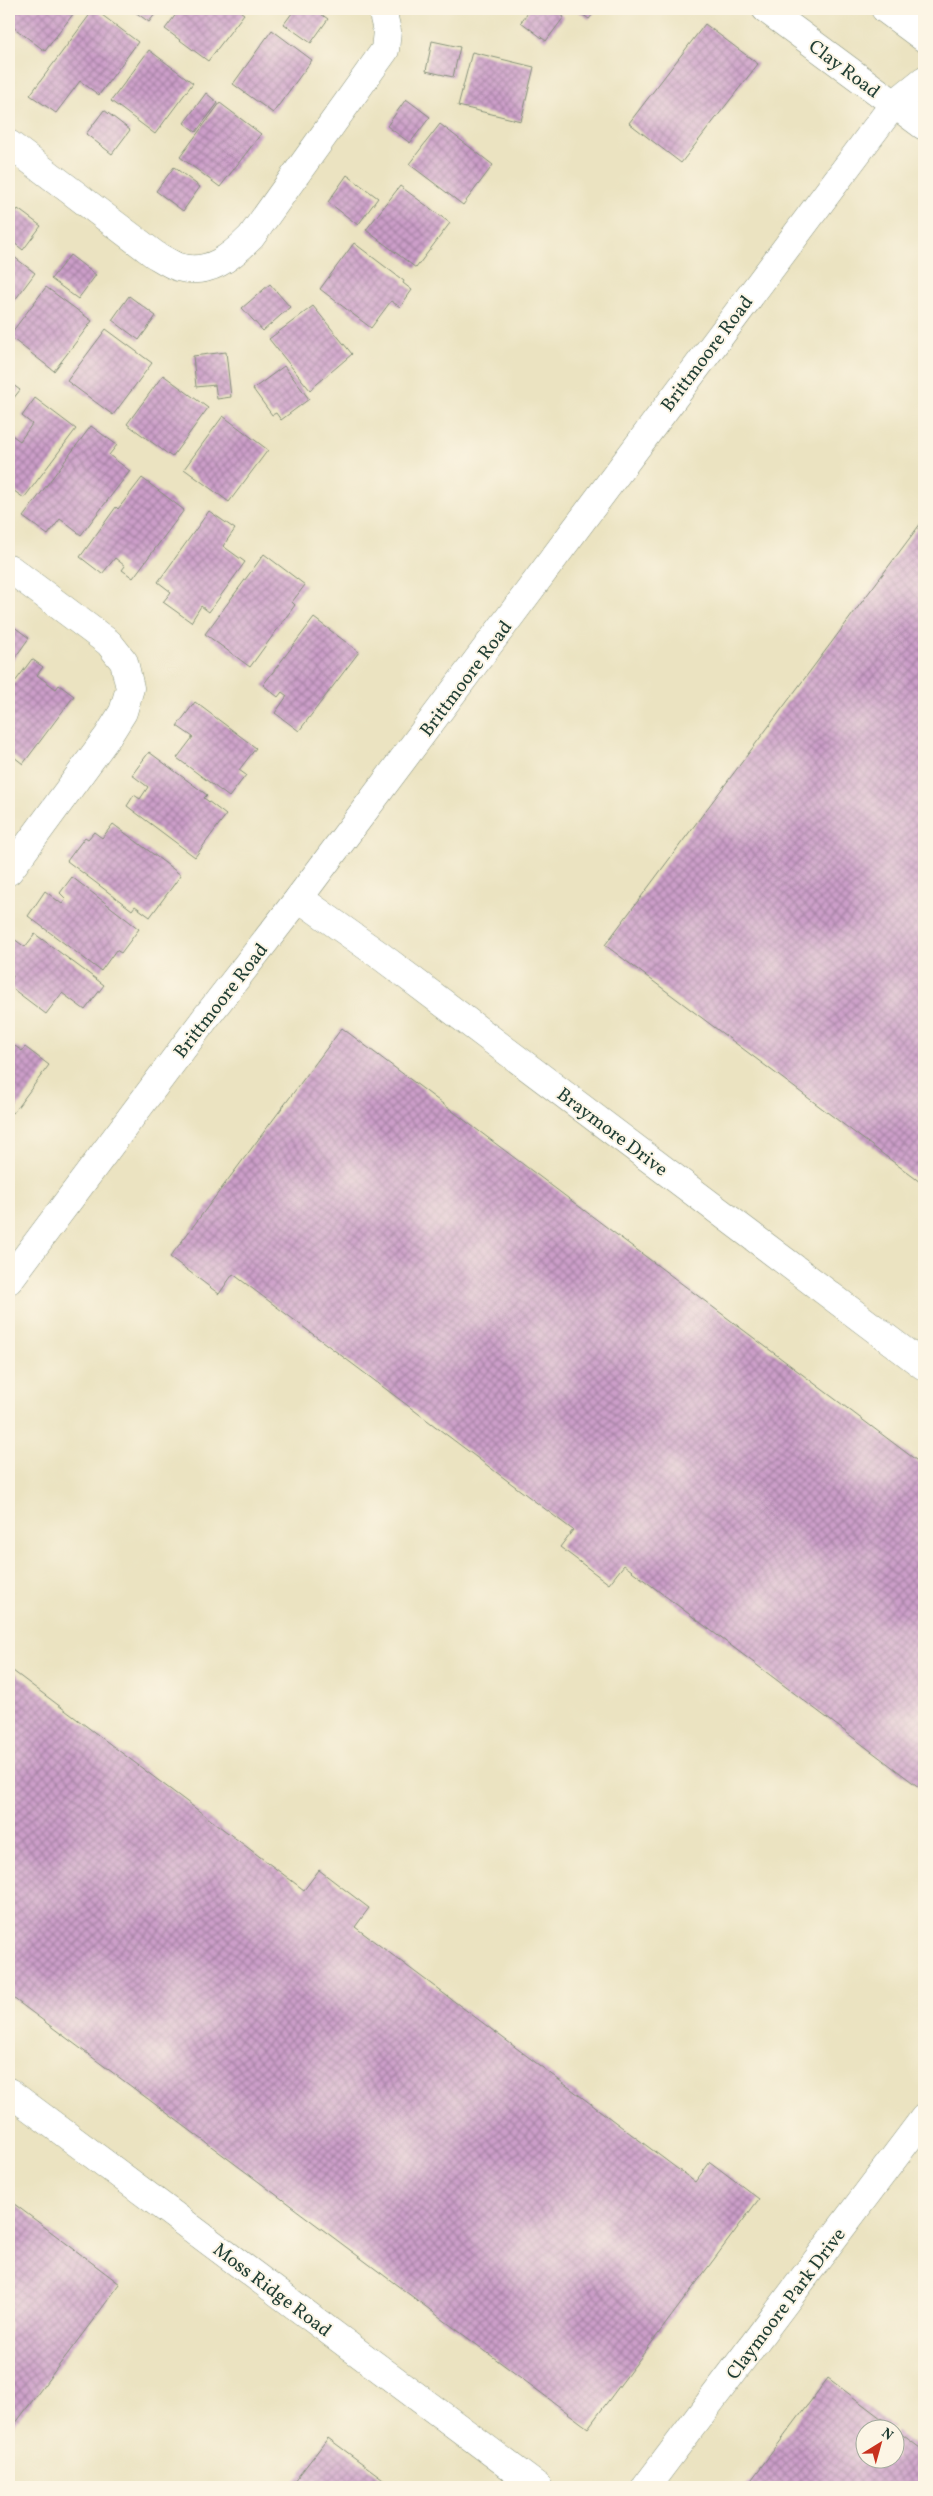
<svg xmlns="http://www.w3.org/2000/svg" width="933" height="2496" font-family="Vollkorn,serif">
  <defs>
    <pattern id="building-cross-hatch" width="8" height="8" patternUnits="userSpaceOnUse" patternTransform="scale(1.25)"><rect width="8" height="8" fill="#cc9ec9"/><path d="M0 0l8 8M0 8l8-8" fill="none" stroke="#a582a4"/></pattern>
  </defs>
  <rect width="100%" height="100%" fill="#fcf5e5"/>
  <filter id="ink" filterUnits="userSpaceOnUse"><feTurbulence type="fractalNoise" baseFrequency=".02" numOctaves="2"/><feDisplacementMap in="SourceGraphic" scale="10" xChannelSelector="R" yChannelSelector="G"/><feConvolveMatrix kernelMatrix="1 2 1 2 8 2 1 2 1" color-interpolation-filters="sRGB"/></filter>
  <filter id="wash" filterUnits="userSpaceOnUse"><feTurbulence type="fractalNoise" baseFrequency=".0096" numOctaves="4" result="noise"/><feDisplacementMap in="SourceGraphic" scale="20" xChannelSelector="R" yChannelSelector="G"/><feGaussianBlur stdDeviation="1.12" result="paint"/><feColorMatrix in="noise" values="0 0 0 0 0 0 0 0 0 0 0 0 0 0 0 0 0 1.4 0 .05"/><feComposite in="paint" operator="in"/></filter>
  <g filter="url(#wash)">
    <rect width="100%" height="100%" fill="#ebe3c1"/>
    <g id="blocks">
      <g fill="url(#building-cross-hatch)">
        <path d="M9,9h68l-32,42 -36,-27z"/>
        <path d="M94,9l44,33 -39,53 -19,-14 -24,32 -26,-18z"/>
        <path d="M131,9h28l-10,13z"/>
        <path d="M180,9h57l7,5 -36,47 -43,-32z"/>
        <path d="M295,9h19l14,10 -17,24 -27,-19z"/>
        <path d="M530,9h23l11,8 -18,24 -25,-19z"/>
        <path d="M575,9h22l-8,10z"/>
        <path d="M705,24l53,40 -77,99 -52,-40z"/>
        <path d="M272,30l40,30 -39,53 -40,-29z"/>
        <path d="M432,41l28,6 -7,30 -27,-6z"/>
        <path d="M149,50l44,33 -38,51 -44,-33z"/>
        <path d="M472,52l62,15 -13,54 -63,-15z"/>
        <path d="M206,93l12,10 -22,29 -12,-9z"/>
        <path d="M406,99l24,18 -20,26 -23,-17z"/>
        <path d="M220,103l41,31 -41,53 -40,-30z"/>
        <path d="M104,110l26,20 -18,24 -26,-20z"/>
        <path d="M440,124l53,41 -30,40 -54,-41z"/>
        <path d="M174,167l26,20 -17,24 -27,-20z"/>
        <path d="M347,175l31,23 -20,27 -30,-23z"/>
        <path d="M400,186l50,37 -34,45 -50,-38z"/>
        <path d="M18,209l23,17 -18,24 -14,-11v-17z"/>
        <path d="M354,243l50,38 -1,2 9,7 -12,17 -9,-6 -20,27 -51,-39z"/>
        <path d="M9,253l26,20 -26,35z"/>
        <path d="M70,255l26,20 -18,24 -27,-20z"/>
        <path d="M270,284l20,23 -27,24 -21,-23z"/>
        <path d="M46,287l46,34 -38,50 -45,-35z"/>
        <path d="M129,296l27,20 -17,24 -27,-20z"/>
        <path d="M313,306l39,48 -42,36 -41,-51z"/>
        <path d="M106,329l46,34 -39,52 -46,-34z"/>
        <path d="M226,352l5,45 -14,2 -2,-14 -19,2 -3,-31z"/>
        <path d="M284,366l25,33 -28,21 -5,-7 -4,2 -19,-26z"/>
        <path d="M163,375l45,33 -36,49 -45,-33z"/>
        <path d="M9,382l11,8 -11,14z"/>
        <path d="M35,398l41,31 -52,69 -14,-10 -1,1v-56l11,8 12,-17 -10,-8z"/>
        <path d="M223,416l45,34 -39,52 -45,-33z"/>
        <path d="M91,426l26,19 -8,10 21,16 -49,64 -21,-16 -12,16 -25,-18z"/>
        <path d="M142,478l42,32 -51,68 -11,-8 3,-4 -10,-8 -13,16 -22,-17 36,-50 2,2z"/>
        <path d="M209,511l26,18 -12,17 22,16 -36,50 -8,-6 -10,16 -28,-20 8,-10 -13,-10z"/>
        <path d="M924,519v666l-319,-240z"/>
        <path d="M264,554l41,31 -13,17 3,3 -45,62 -45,-33z"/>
        <path d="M314,618l45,34 -60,79 -24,-18 12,-17 -5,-4 -4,5 -15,-12z"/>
        <path d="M9,623l20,15 -20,28z"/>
        <path d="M32,659l11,8 -6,8 19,14 3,-4 15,11 -51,68 -14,-11v-63z"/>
        <path d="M195,702l61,46 -17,22 7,5 -17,22 -52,-39 16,-21 -16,-11z"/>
        <path d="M149,752l58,43 -3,3 22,17 -31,42 -68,-51 7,-11 6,4 8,-12 -16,-12z"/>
        <path d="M113,824l68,51 -31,42 -15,-11 -3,4 -65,-49 18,-24 3,2 6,-7 8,6z"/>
        <path d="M72,877l67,52 -18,24 -5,-3 -15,21 -73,-55 17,-25 17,13 4,-5 -6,-6z"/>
        <path d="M35,934l69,51 -19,25 -23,-17 -16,21 -37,-28 4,-10 -4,-3v-27l5,-7 11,8z"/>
        <path d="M342,1028l582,438v325l-300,-226 -15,19 -49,-37 13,-17 -340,-256 -14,20 -49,-37z"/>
        <path d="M15,1046l7,5 3,-4 24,18 -36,48 -4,-3v-56z"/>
        <path d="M9,1668l295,222 15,-20 50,38 -14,19 340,255 15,-20 49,37 -171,229 -579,-433z"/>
        <path d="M9,2200l111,84 -111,148z"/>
        <path d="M828,2378l66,50h-28v30h30v-28l28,21v36h-178z"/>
        <path d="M328,2438l66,49h-104z"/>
      </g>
    </g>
  </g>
  <g filter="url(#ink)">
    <use href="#blocks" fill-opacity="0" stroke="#85907a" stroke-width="1"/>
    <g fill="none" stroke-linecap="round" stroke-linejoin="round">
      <g stroke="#85907a" stroke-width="29">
        <g id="minor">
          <path d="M9,144l145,110c7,4 16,10 24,13 31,9 53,-10 73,-30l134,-187 2,-19 -5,-22"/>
          <path d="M9,568l100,75 15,19 6,26 -7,24 -15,24 -99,135"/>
          <path d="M299,898l83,59 542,409"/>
          <path d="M9,2092l529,395"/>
          <path d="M646,2487l278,-369"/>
        </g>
      </g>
      <g stroke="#85907a" stroke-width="29">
        <path id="secondary" d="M9,1280l198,-264 92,-118 595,-794 30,-24"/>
      </g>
      <g stroke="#85907a" stroke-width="29">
        <g id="primary">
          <path d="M766,9l158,117"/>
          <path d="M885,9l39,29"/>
        </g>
      </g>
      <use href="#minor" stroke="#fff" stroke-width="28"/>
      <use href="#secondary" stroke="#fff" stroke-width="28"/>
      <use href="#primary" stroke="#fff" stroke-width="28"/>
    </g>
  </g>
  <g text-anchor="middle" stroke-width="4" stroke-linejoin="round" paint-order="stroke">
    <g font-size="19" fill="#1f3d34" stroke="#fcf5e5">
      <text transform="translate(845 68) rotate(37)" y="7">Clay Road</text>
      <text transform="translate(706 353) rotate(-53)" y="7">Brittmoore Road</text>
      <text transform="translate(465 678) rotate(-53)" y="7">Brittmoore Road</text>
      <text transform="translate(220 1000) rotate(-52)" y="7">Brittmoore Road</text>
      <text transform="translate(613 1131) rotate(37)" y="7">Braymore Drive</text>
      <text transform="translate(273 2289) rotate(37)" y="7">Moss Ridge Road</text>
      <text transform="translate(785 2303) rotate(-53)" y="7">Claymoore Park Drive</text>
    </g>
  </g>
  <rect width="933" height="2496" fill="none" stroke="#fcf5e5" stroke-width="30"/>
  <g transform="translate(880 2444) rotate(37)"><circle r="24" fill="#fcf5e5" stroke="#a4ab9e"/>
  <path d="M0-4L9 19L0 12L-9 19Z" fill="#c8321e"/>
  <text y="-8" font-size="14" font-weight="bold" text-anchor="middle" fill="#1f3d34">N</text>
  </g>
</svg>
